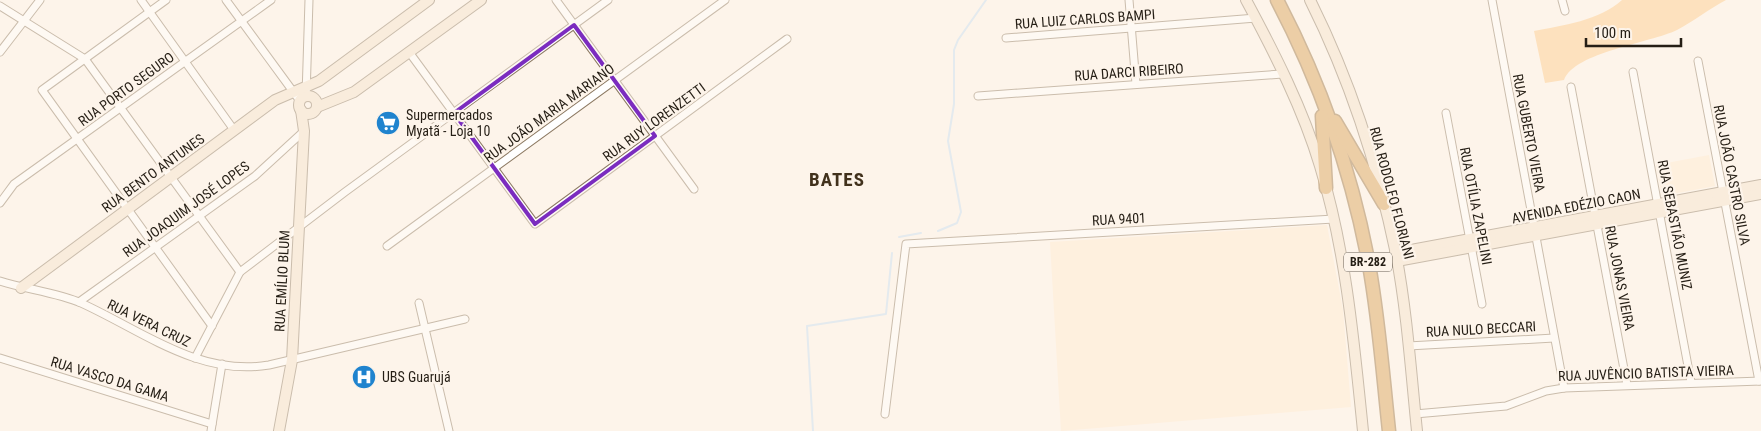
<svg xmlns="http://www.w3.org/2000/svg" width="1761" height="431" font-family="'Roboto Condensed',sans-serif">
  <rect width="100%" height="100%" fill="#fdf4ea"/>
  <g fill="#ffead1">
    <path d="M1709,155l6,31 -53,10 -6,-31z"/>
    <path d="M1327,225l16,85 8,97 -290,24 -11,-189z"/>
  </g>
  <path fill="#fdca8a" d="M1622,0h104c-17,9 -32,21 -49,30 -27,13 -102,22 -113,50l-19,3 -11,-52c27,-5 67,-11 88,-31z"/>
  <g fill="none" stroke-linecap="round" stroke-linejoin="round">
    <g stroke="#c5ddf4" stroke-width="2">
      <path d="M938,231l19,-8 4,-11 -13,-71 6,-37v-54l4,-10 28,-40"/>
      <path d="M899,237l22,-4"/>
      <path d="M813,431l-6,-105 79,-12 6,-61"/>
    </g>
    <g stroke="#8d7a63" stroke-width="9">
      <g id="street">
        <path d="M141,0l93,130"/>
        <path d="M166,0l-124,90 170,236"/>
        <path d="M226,0l74,101"/>
        <path d="M556,0l138,189"/>
        <path d="M1129,0l7,84"/>
        <path d="M1492,0l72,388"/>
        <path d="M1562,0l3,11"/>
        <path d="M0,6l85,53 155,213"/>
        <path d="M1006,38l250,-20"/>
        <path d="M0,52l40,-52"/>
        <path d="M409,52l126,172 252,-185"/>
        <path d="M1698,61l61,320"/>
        <path d="M1633,72l58,310"/>
        <path d="M1571,87l56,298"/>
        <path d="M306,96l3,-96"/>
        <path d="M978,96l304,-22"/>
        <path d="M1446,113l36,191"/>
        <path d="M0,203l14,-19 257,-184"/>
        <path d="M387,246l338,-246"/>
        <path d="M0,281c25,8 59,12 81,22 60,27 118,74 188,62l196,-46"/>
        <path d="M79,302l176,-126 49,-45"/>
        <path d="M419,303l30,128"/>
        <path d="M1408,346l146,-8"/>
        <path d="M0,358l212,66"/>
        <path d="M195,358l45,-86 105,-80 263,-192"/>
        <path d="M885,414l21,-170 428,-25"/>
        <path d="M1415,414l91,-8 40,-15 18,-3 197,-7"/>
        <path d="M211,431l11,-67"/>
      </g>
    </g>
    <g stroke="#8d7a63" stroke-width="12">
      <g id="secondary">
        <path d="M1246,0c28,52 57,109 74,166 26,85 34,176 43,265"/>
        <path d="M1310,0c40,80 68,167 86,254 11,58 15,118 21,177"/>
        <circle cx="308" cy="105" r="9"/>
        <path d="M317,107l37,-15 127,-92"/>
        <path d="M1395,253l366,-68"/>
        <path d="M1397,261l364,-67"/>
        <path d="M21,288l254,-188 44,-19 110,-81"/>
        <path d="M279,431l13,-71 12,-229 -3,-21"/>
      </g>
    </g>
    <g stroke="#99723f" stroke-width="15">
      <g id="highway">
        <path d="M1277,0c43,82 75,173 92,265 10,55 14,111 20,166"/>
        <path d="M1322,116l4,72"/>
        <path d="M1335,121l49,83"/>
      </g>
    </g>
    <use href="#street" stroke="#fff" stroke-width="7"/>
    <use href="#secondary" stroke="#f3e2cc" stroke-width="10"/>
    <use href="#highway" stroke="#d89f56" stroke-width="12"/>
  </g>
  <path d="M0 0H1761V431H0ZM574,25l81,111 -120,88 -81,-111z" fill="#fdf4ea" fill-opacity=".55" fill-rule="evenodd"/>
  <path fill="none" stroke="#7b2cbf" stroke-width="4" stroke-linejoin="round" d="M574,25l81,111 -120,88 -81,-111z"/>
  <defs>
    <g id="supermarket-disc" transform="scale(1.25)"><circle r="9.5" fill="#1f83ce" stroke="#fdf4ea"/><path d="M-6-5.5h2.5l.6 2H6L4.5 2H-2.5L-4.4-4H-6ZM-1.5 3.2a1.3 1.3 0 1 0 .1 0ZM3 3.2a1.3 1.3 0 1 0 .1 0Z" fill="#fff"/></g>
    <g id="hospital-disc" transform="scale(1.25)"><circle r="9.5" fill="#1f83ce" stroke="#fdf4ea"/><path d="M-5-5h3v3.5h4V-5h3V5h-3V1.5h-4V5h-3Z" fill="#fff"/></g>
  </defs>
  <g fill-rule="evenodd">
    <use href="#supermarket-disc" x="388" y="123"/>
    <use href="#hospital-disc" x="364" y="377"/>
  </g>
  <g text-anchor="middle" stroke-width="4.5" stroke-linejoin="round" paint-order="stroke">
    <rect fill="#fdf4ea" stroke="#665e55" stroke-width="1" x="1344" y="252.5" width="48" height="19" rx="4"/>
    <g font-size="12" font-weight="bold" fill="#251e15">
      <text x="1368" y="266">BR-282</text>
    </g>
    <g font-size="14" fill="#251e15" stroke="#fdf4ea">
      <text transform="translate(1085 19) rotate(-4)" y="5">RUA LUIZ CARLOS BAMPI</text>
      <text transform="translate(1129 72) rotate(-4)" y="5">RUA DARCI RIBEIRO</text>
      <text transform="translate(126 89) rotate(-36)" y="5">RUA PORTO SEGURO</text>
      <text transform="translate(549 113) rotate(-36)" y="5">RUA JOÃO MARIA MARIANO</text>
      <text transform="translate(654 122) rotate(-36)" y="5">RUA RUY LORENZETTI</text>
      <text transform="translate(1529 133) rotate(79)" y="5">RUA GUBERTO VIEIRA</text>
      <text transform="translate(153 173) rotate(-36)" y="5">RUA BENTO ANTUNES</text>
      <text transform="translate(1732 175) rotate(79)" y="5">RUA JOÃO CASTRO SILVA</text>
      <text transform="translate(1392 193) rotate(75)" y="5">RUA RODOLFO FLORIANI</text>
      <text transform="translate(1476 206) rotate(79)" y="5">RUA OTÍLIA ZAPELINI</text>
      <text transform="translate(1576 206) rotate(-11)" y="5">AVENIDA EDÉZIO CAON</text>
      <text transform="translate(186 209) rotate(-36)" y="5">RUA JOAQUIM JOSÉ LOPES</text>
      <text transform="translate(1119 219) rotate(-3)" y="5">RUA 9401</text>
      <text transform="translate(1675 225) rotate(79)" y="5">RUA SEBASTIÃO MUNIZ</text>
      <text transform="translate(1620 278) rotate(79)" y="5">RUA JONAS VIEIRA</text>
      <text transform="translate(282 281) rotate(-87)" y="5">RUA EMÍLIO BLUM</text>
      <text transform="translate(149 323) rotate(26)" y="5">RUA VERA CRUZ</text>
      <text transform="translate(1481 329) rotate(-3)" y="5">RUA NULO BECCARI</text>
      <text transform="translate(1646 373) rotate(-2)" y="5">RUA JUVÊNCIO BATISTA VIEIRA</text>
      <text transform="translate(110 379) rotate(17)" y="5">RUA VASCO DA GAMA</text>
    </g>
    <g font-size="14" fill="#251e15" stroke="#fdf4ea" text-anchor="start">
      <text x="406" y="120">Supermercados<tspan x="406" dy="16">Myatã - Loja 10</tspan></text>
      <text x="382" y="382">UBS Guarujá</text>
    </g>
    <g font-size="19" font-weight="bold" letter-spacing="1" fill="#41311c" stroke="#fdf4ea">
      <text x="837" y="186">BATES</text>
    </g>
  </g>
  <path d="M1586 38v8h95v-8" fill="none" stroke="#251e15" stroke-width="2.5"/>
  <text x="1594" y="38" font-size="15" fill="#251e15" stroke="#fdf4ea" stroke-width="4" paint-order="stroke">100 m</text>
</svg>
